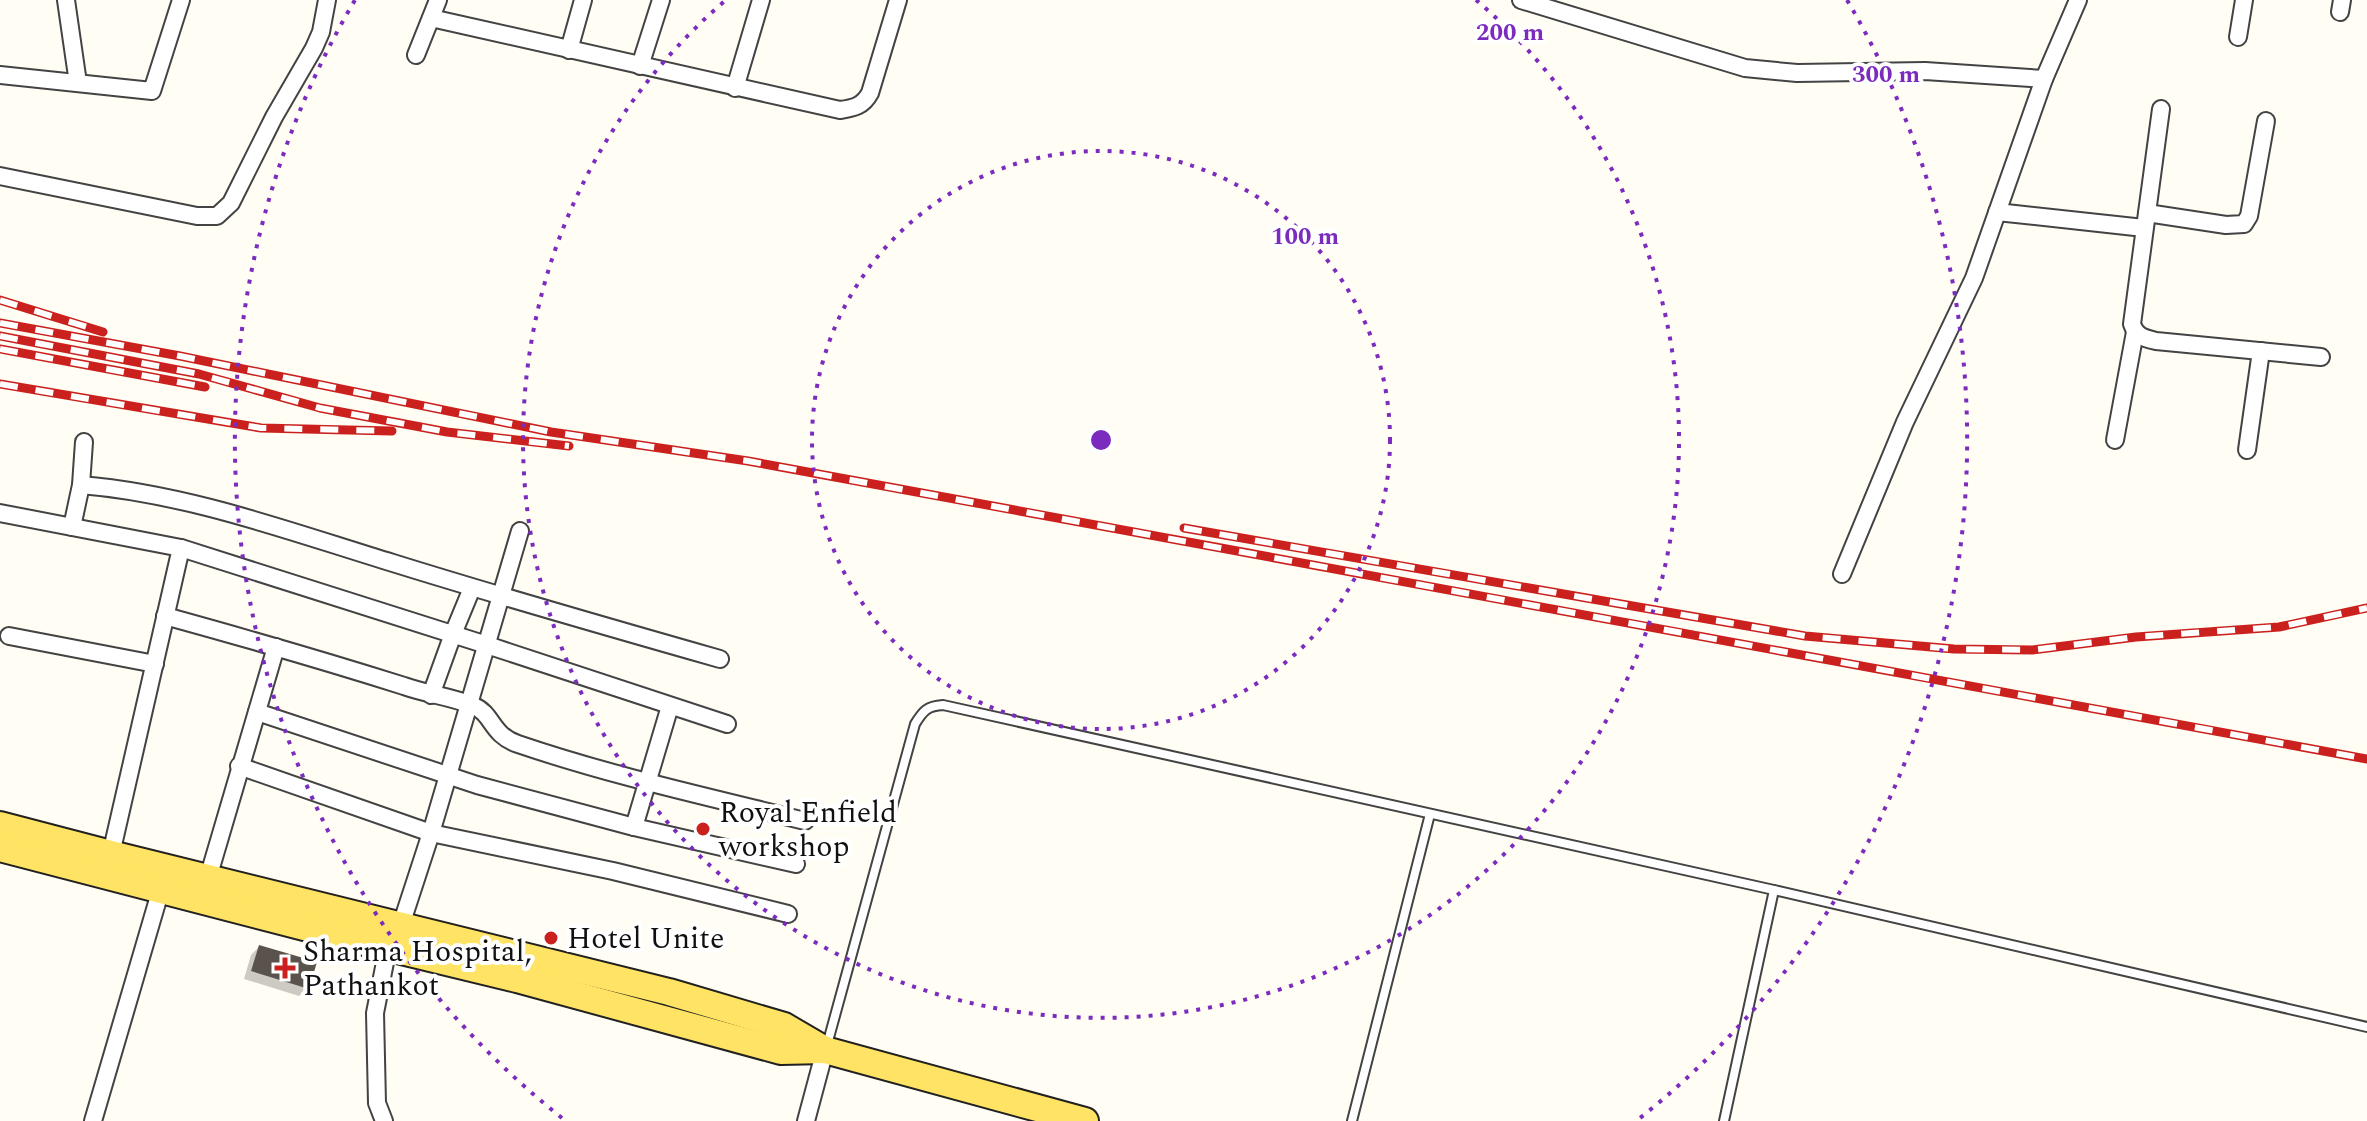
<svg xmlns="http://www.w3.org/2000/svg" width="2367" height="1121" font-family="Spectral,serif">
  <rect width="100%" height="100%" fill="#fffdf4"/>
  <path fill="#0003" d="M259,947l48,41 -8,8 -55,-17 7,-24z"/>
  <path fill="#5a524c" d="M259,945l58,17 -8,27 -58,-18z"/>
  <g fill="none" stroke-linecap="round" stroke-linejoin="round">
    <g stroke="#434343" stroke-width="12">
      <g id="lane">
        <path d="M827,1045l88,-321c8,-13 12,-18 28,-19l831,185 593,137"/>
        <path d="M1352,1121l78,-307"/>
        <path d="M1724,1121l50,-231"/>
      </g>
    </g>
    <g stroke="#434343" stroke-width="20">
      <g id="street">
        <path d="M66,0l12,83"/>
        <path d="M1521,0l224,68 52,5 128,-2 119,8"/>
        <path d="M2340,12l2,-12"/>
        <path d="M431,18l409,92c14,-2 23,-4 30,-17l28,-93"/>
        <path d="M2238,37l6,-37"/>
        <path d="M569,50l14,-50"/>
        <path d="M416,55l22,-55"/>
        <path d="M640,66l21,-66"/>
        <path d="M0,75l152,16 29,-91"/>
        <path d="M735,88l26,-88"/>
        <path d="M2161,109l-29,215c4,12 11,14 24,17l165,16"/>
        <path d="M0,176l197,40h20l14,-13 43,-86 40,-69 7,-16 6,-32"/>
        <path d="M1997,212l147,16"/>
        <path d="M2147,213l79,12 18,-1 5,-8 17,-95"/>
        <path d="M2115,440l20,-108"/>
        <path d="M2247,450l14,-99"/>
        <path d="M81,485c108,9 210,47 312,78 109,34 218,65 327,96"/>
        <path d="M0,513l181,35 312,99 234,77"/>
        <path d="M72,527l9,-42 3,-43"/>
        <path d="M1842,574l63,-152 69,-144 70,-199 34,-79"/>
        <path d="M165,616c80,22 160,45 239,70 22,8 49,11 70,20 19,8 17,29 44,38 94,32 191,53 287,77"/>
        <path d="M9,636l146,28"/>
        <path d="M431,695l22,-61 19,-46"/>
        <path d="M257,712l220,73 157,42 162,37"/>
        <path d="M239,766l192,67 182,38 175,43"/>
        <path d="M634,827l36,-121"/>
        <path d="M111,854l70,-306"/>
        <path d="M208,878l68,-231"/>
        <path d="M93,1121l68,-232"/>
        <path d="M384,1121l-7,-18 -2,-90 13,-66 13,-22 30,-92 89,-302"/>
        <path d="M806,1121l19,-71"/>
      </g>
    </g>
    <g stroke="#212121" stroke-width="30">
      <g id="primary">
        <path d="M0,825l111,29 558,138 115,34 41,24 260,71"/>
        <path d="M0,848l331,86 186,45 264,72 44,-1"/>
      </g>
    </g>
    <use href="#lane" stroke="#fff" stroke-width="8"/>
    <use href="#street" stroke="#fff" stroke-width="16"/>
    <use href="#primary" stroke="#ffe364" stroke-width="26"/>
    <g stroke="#cb211e" stroke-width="9">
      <g id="rail">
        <path d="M0,300l103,32"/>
        <path d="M0,323l180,33 371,76 197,29 1619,298"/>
        <path d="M0,336l199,38 121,34 127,24 122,14"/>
        <path d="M0,349l205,38"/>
        <path d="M0,384l261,44 131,3"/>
        <path d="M1184,528l621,108 149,13 78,1 104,-13 143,-10 88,-19"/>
      </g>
    </g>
    <use href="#rail" stroke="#fff" stroke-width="6" stroke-dasharray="18" stroke-linecap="butt"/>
  </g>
  <g fill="none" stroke="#7b2cbf" stroke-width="4" stroke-dasharray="4 8">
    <circle cx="1101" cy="440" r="289"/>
    <path d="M1476 0A578 578 0 1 1 726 0"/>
    <path d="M562 1118A866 866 0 0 1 355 0M1847 0A866 866 0 0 1 1640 1118"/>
  </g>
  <g fill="#cb211e" stroke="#fff" stroke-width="3">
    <circle cx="703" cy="829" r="8"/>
    <circle cx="551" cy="938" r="8"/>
    <path d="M281 956h8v8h8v8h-8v8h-8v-8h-8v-8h8z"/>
  </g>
  <g text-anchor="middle" stroke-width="8" stroke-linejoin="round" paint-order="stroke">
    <g font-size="30" fill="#101010" stroke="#fff" text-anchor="start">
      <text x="719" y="822">Royal Enfield<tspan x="719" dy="34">workshop</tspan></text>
      <text x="567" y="948">Hotel Unite</text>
      <text x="303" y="961">Sharma Hospital,<tspan x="303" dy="34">Pathankot</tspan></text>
    </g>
  </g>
  <circle cx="1101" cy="440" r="12" fill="#7b2cbf" stroke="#fff" stroke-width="4"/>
  <g font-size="24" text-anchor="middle" font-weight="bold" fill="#7b2cbf" stroke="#fff" stroke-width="8" stroke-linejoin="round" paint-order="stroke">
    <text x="1510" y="40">200 m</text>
    <text x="1886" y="82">300 m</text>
    <text x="1305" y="244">100 m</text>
  </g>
</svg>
